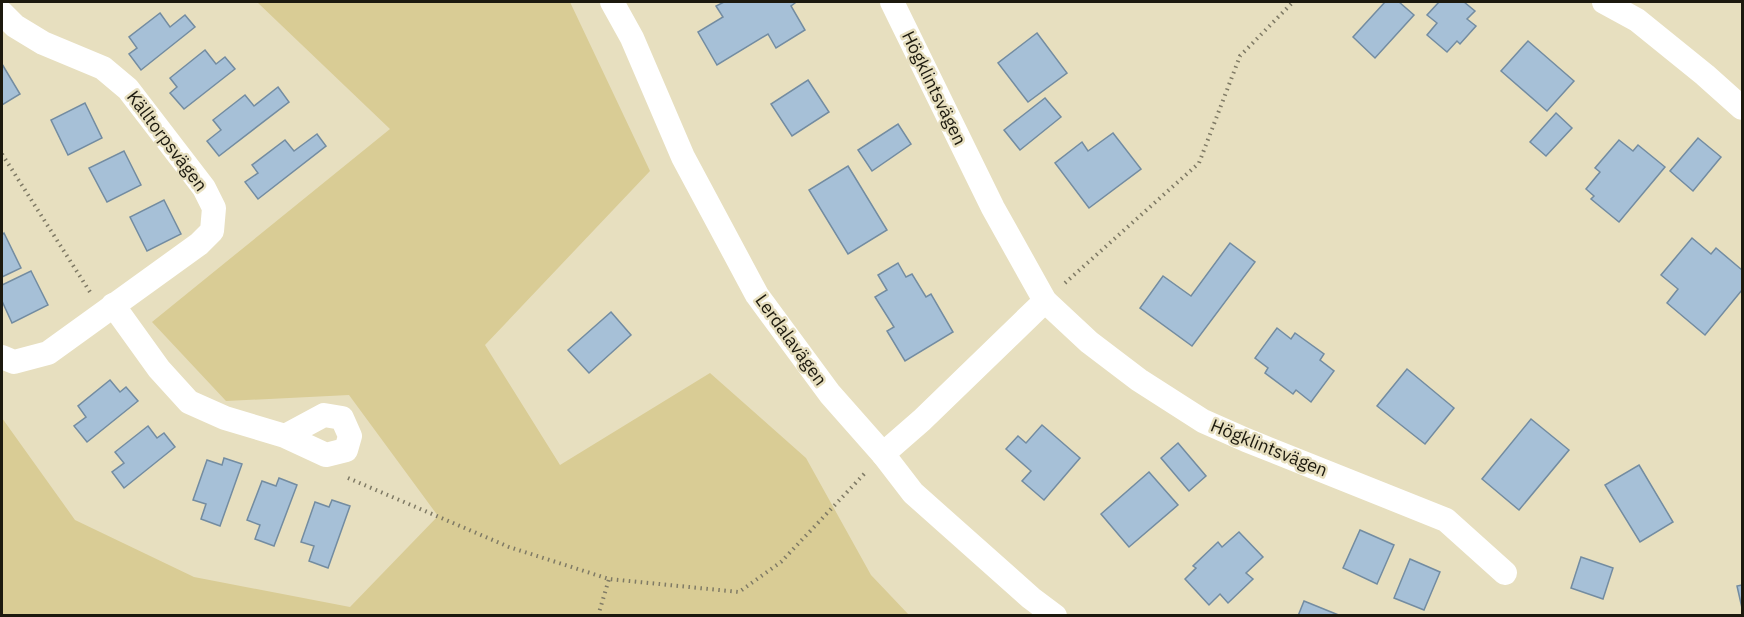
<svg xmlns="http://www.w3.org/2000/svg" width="1744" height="617" font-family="'IBM Plex Sans',sans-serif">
  <rect width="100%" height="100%" fill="#e7dfbf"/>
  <path fill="#d9cc95" d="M257,2h313l80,169 -165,174 75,120 150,-92 96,85 65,117 38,40h-907v-197l73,102 119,57 156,30 88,-91 -89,-121 -123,6 -74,-79 238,-193z"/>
  <g fill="#a6c0d7" stroke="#738ca1" stroke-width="1.5">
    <path d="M724,2h70l1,1 -4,3 14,24 -29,18 -8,-14 -51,31 -19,-33 25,-15 -7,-11z"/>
    <path d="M1385,2h14l15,13 -39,43 -22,-21z"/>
    <path d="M1439,2h25l11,9 -8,8 9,7 -16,18 -3,-3 -10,11 -20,-17 10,-12 -10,-8z"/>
    <path d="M160,13l10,14 15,-12 10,12 -54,43 -12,-16 8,-6 -8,-11z"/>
    <path d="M1037,33l30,40 -39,29 -30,-39z"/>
    <path d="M1528,41l46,40 -27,30 -46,-40z"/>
    <path d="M205,50l11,14 9,-7 10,12 -51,40 -14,-16 7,-6 -7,-9z"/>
    <path d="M2,64l18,30 -18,11z"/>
    <path d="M808,80l21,32 -37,24 -21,-32z"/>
    <path d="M278,87l11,15 -70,54 -12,-15 14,-11 -8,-10 32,-25 9,11z"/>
    <path d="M1045,98l16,19 -41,33 -16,-20z"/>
    <path d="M85,103l17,35 -34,17 -17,-35z"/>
    <path d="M1556,113l16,15 -26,28 -16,-14z"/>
    <path d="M898,124l13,20 -39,27 -14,-21z"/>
    <path d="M1113,133l28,36 -52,39 -34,-45 27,-21 6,9z"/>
    <path d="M317,134l9,12 -68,53 -13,-17 13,-9 -6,-8 33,-25 9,11z"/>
    <path d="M1698,138l23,19 -28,34 -23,-20z"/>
    <path d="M1619,140l14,11 5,-6 27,22 -46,55 -28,-23 3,-3 -8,-7 14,-17 -5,-4z"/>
    <path d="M124,151l17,34 -34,17 -18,-34z"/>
    <path d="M848,166l39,64 -39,24 -39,-64z"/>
    <path d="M164,200l17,34 -34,17 -17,-34z"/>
    <path d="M4,233l17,35 -19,9v-42z"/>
    <path d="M1692,238l19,16 5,-6 26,22v20l-37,45 -38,-32 11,-14 -17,-14z"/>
    <path d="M1230,243l25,19 -63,84 -52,-38 23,-32 28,20z"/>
    <path d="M898,263l8,14 6,-3 14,23 5,-3 22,38 -48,29 -18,-30 7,-4 -19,-30 12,-7 -9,-15z"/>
    <path d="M31,271l17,34 -36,18 -10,-22v-16z"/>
    <path d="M611,312l20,23 -42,38 -21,-23z"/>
    <path d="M1277,328l14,11 4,-6 29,21 -4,6 14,11 -23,31 -15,-12 -3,4 -28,-21 3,-5 -13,-10z"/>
    <path d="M1407,369l47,39 -29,36 -48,-38z"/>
    <path d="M110,380l10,12 6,-5 12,14 -51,41 -13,-16 12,-9 -8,-11z"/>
    <path d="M1531,419l38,31 -50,60 -37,-31z"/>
    <path d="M1042,425l38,33 -36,42 -22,-19 9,-10 -25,-22 12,-13 8,7z"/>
    <path d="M148,426l9,12 7,-5 11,14 -51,41 -12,-16 12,-9 -9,-11z"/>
    <path d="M1178,443l28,33 -17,15 -28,-33z"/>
    <path d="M224,458l18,6 -22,62 -19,-7 5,-15 -13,-4 14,-40 15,5z"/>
    <path d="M1639,465l34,57 -33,20 -35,-57z"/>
    <path d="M1149,472l29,33 -49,42 -28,-33z"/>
    <path d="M279,478l18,7 -23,61 -19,-7 5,-14 -13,-5 15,-39 14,5z"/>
    <path d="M332,500l18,6 -22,62 -19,-7 5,-15 -13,-4 14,-40 14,5z"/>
    <path d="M1360,530l34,15 -17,39 -34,-16z"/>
    <path d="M1239,532l24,25 -17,16 7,6 -25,24 -8,-9 -11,11 -24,-26 11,-11 -3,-2 25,-24 4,5z"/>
    <path d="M1581,557l32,11 -10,31 -32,-11z"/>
    <path d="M1410,559l30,13 -16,38 -30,-12z"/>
    <path d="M1742,585v23l-5,-22z"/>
    <path d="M1304,601l37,15h-43z"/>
  </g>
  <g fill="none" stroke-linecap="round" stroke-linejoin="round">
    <g stroke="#7f7a65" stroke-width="4" stroke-dasharray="1.5 4.5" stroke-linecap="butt">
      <path d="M2,154l88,138"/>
      <path d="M1065,283l134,-120 41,-107 53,-54"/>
      <path d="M348,478l161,69 100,32 130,13 42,-30 85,-90"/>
      <path d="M598,616l11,-37"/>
    </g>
    <g stroke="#fff" stroke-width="24">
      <path d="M612,2l20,36 51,119 74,138 73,99 53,60 30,39 118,105 24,18"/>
      <path d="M892,2l101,206 52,93 44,41 50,38 64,41 43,19 200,80 59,53"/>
      <path d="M1604,2l33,18 68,55 37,33"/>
      <path d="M2,13l13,13 28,17 60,25 25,21 76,99 10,20 -2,23 -13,13 -151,109 -34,9 -12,-5"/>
      <path d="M113,305l46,64 30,33 36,16 60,18 41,19 20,-5 4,-14 -8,-18 -18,-3 -39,21"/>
      <path d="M883,454l39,-34 123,-119"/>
    </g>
  </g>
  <g text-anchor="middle" stroke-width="5" stroke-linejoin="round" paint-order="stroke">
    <g font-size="18" fill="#1c190e" stroke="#e7dfbf">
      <text transform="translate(934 88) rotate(64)" y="6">Högklintsvägen</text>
      <text transform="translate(167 141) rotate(53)" y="6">Källtorpsvägen</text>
      <text transform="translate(791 340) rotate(54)" y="6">Lerdalavägen</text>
      <text transform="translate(1269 448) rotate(22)" y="6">Högklintsvägen</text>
    </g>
  </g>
  <rect width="1744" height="617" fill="none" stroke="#1c190e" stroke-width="6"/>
</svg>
